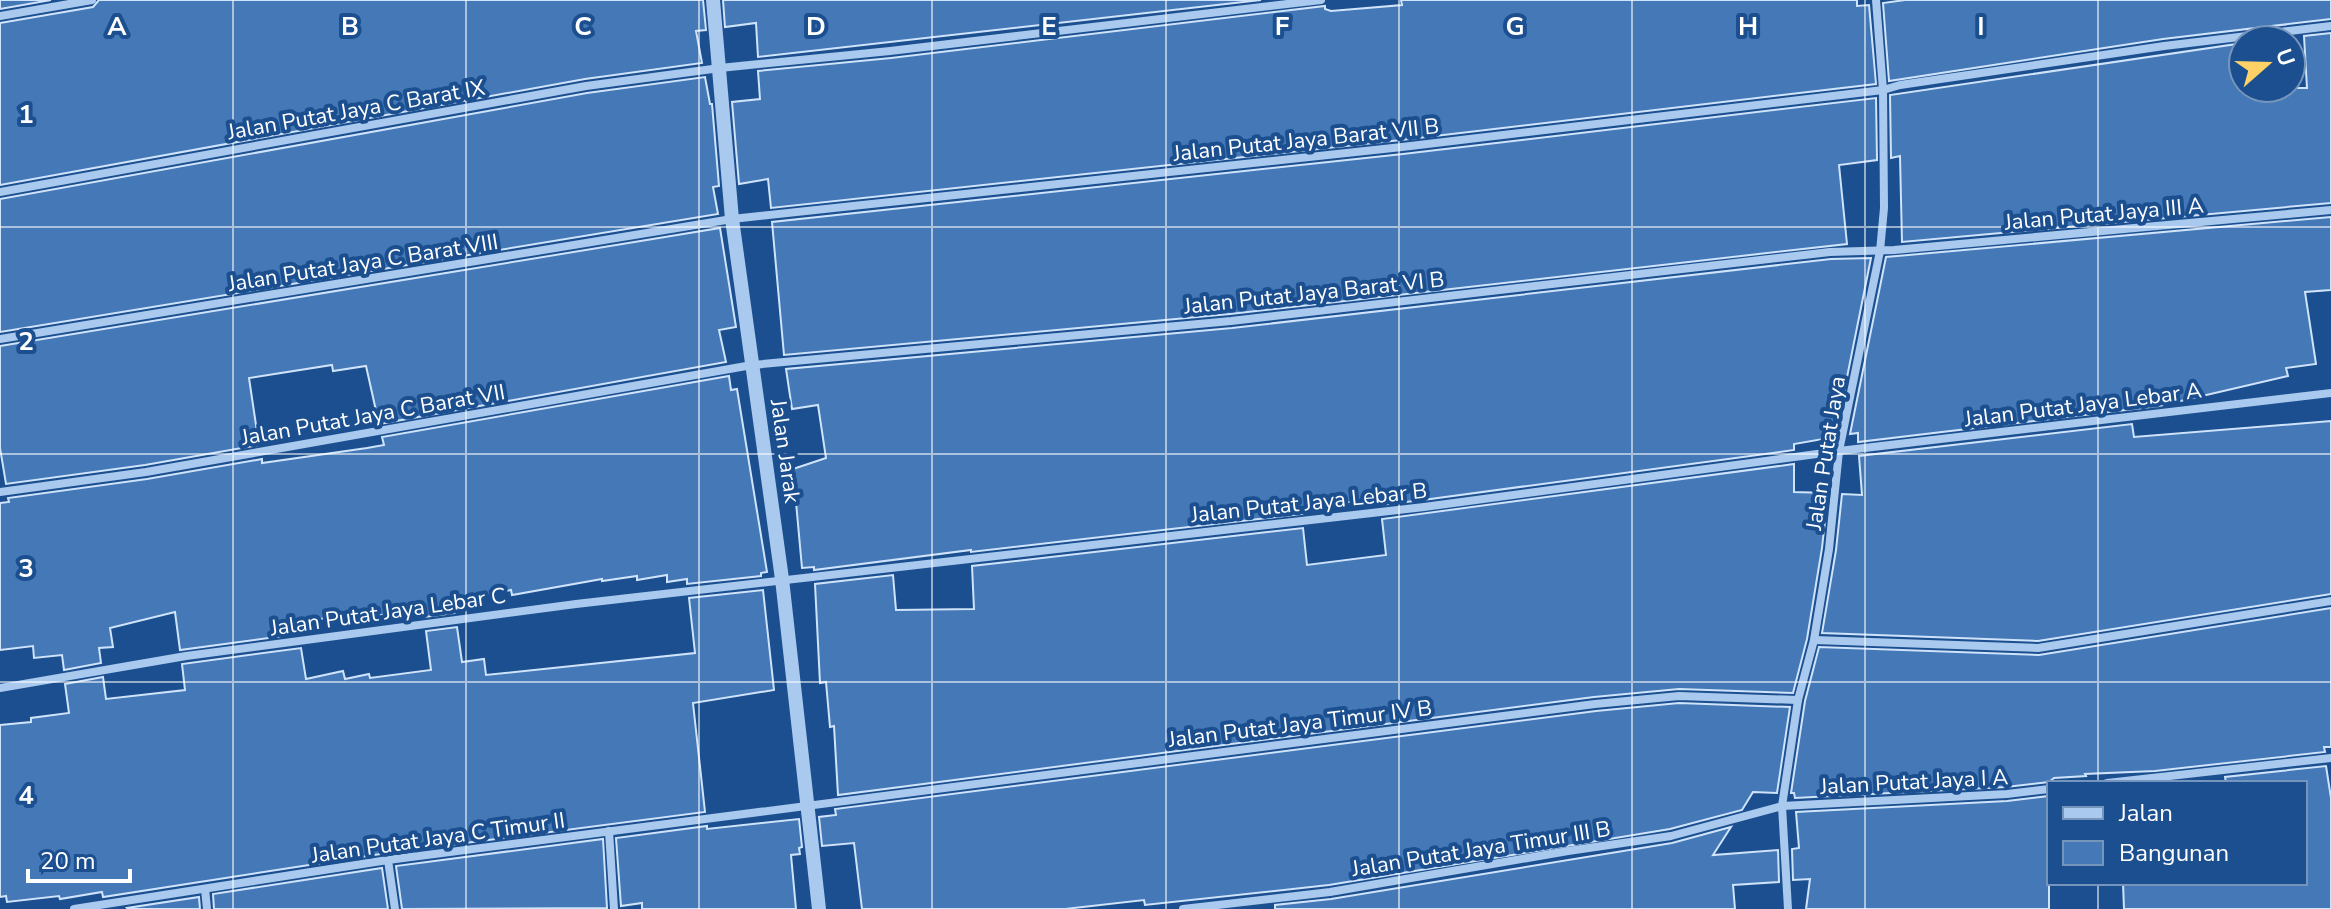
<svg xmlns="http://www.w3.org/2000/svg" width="2331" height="909" font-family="'Nunito Sans',sans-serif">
  <rect width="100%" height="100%" fill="#1b4f8f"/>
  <g fill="#4478b7" stroke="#cfe3fa" stroke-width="2">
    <path d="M0,0h51l-51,9z"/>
    <path d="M99,0h604l3,30 -10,1 6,32 -117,16 -585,106v-162l93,-16z"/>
    <path d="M723,0h538l-503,57 -2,-34 -31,4z"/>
    <path d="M1401,0h456v6l12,-1 7,79 -475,56 -630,68 -3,-29 -29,5 -7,-82 28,-3 -2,-28 133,-13 434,-52v3l6,2 71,-6z"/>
    <path d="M1905,0h426v19l-168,20 -274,42 -6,-78z"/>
    <path d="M2331,33v170l-429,39 -2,-86 -9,2 -1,-63 347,-51 6,44h64l-3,-52z"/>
    <path d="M705,77l5,27h2l7,82 -6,1 5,27 -718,118v-133l587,-106z"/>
    <path d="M1876,98l1,62 -38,5 8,79 -617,70 -446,41 -12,-133 631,-68z"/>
    <path d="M2331,217v73l-26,2 11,72 -30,4 2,8 -129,30 -301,36v-9l-8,1 36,-177z"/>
    <path d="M720,228l16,99 -17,3 7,32 -347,62 -13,-58 -33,5 -1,-6 -83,13 10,67 -114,20 -139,19 -6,-36v-102z"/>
    <path d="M1871,258l-36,179 -41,7v6l-371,50 -43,5 -2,-7 -72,10v3l-5,1 1,2 -331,38v-2l-157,20v-3l-12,1 -9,-99 33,-11 -8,-53 -26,4 -6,-40 446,-41 599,-69z"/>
    <path d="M729,376l2,14 6,-1 30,183 -6,1v3l-74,8v-5l-20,3v-7l-30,5v-4l-35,5v-2l-90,16 -1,-5 -58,9 2,14 -30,4 -1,-8 -61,9v-3l-67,6 2,13 -118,16 -5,-38 -65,16 3,19 -14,1 2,15 -37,7 -2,-15 -28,3 -1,-12 -33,4v-147l9,-1 -1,-4 139,-19 115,-20v4l105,-15 17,-3 -2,-8z"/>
    <path d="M2331,421v173l-293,47 -216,-8 14,-83 6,-56 20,1 -3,-39 273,-32 2,13z"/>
    <path d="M1794,464v28l34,1 -6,55 -15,91 -14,54 -114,-4 -85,8 -756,98 -4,-69 -4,1 -4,-45 -6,1 -5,-99 78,-9 3,35 78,-1 -2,-43 331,-38 4,37 79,-10 -4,-36z"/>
    <path d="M763,590l11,100 -81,13 12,109 -318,41 -284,44 -1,-5 -42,7 -1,-3 -52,6 -1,-6 -6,1v-172l31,-3v-4l38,-5 -4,-29 38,-7 3,22 79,-9 -3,-26 119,-16 5,31 37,-8 2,8 24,-5 1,4 61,-8 -5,-39 31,-4 5,35 22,-3 2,16 209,-22 -6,-55z"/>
    <path d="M2331,608v139h-7l1,5 -170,19 -70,3 1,2 -32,2 -5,4 -43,5 -211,11 -1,-5h-3l14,-92 14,-54 220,8z"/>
    <path d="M1679,703l111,4 -13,86 -24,-1 -11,18 -72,19 -341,56 -184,20 -1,-5 -79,9h-203l-8,-66 -32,3 -3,-29 17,-2 -1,-6 761,-98z"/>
    <path d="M2326,766l5,32v111h-207l-1,-26h182v-100h-79l-1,-6z"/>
    <path d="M2049,796v113h-243l4,-30 -17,1 -1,-31 7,-1 -3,-36 211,-11z"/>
    <path d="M799,819l3,28 -3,1 1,6 -9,1 5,54h-154v-6l-21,3 -5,-68 91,-12v3z"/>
    <path d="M1731,827l-18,28 65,-5 1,32 -46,3 2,24h-460v-4l56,-6 341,-56z"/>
    <path d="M603,839l4,69 -205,1 -6,-43z"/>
    <path d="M382,868l6,41h-174l-1,-15z"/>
    <path d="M199,897l1,12h-72l-1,-1z"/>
  </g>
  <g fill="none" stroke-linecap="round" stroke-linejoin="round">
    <g stroke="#a9c9ee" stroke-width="8">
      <path d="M0,16l92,-16"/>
      <path d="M0,192l586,-106 134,-18 170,-17 431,-51"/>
      <path d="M0,339l732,-120 670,-72 481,-57 17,-5 264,-39 167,-20"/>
      <path d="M0,492l146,-20 606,-107 479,-44 599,-69 64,-2 437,-40"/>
      <path d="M1814,640l224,8 293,-47"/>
      <path d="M0,688l186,-32 390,-52 848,-97 415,-56 492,-58"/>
      <path d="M2107,783l224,-25"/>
      <path d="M609,831l5,78"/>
      <path d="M388,860l7,49"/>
      <path d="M205,889l2,20"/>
      <path d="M74,909l314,-49 1207,-156 84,-8 119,4"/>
      <path d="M1183,909l147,-17 238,-41 103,-15 111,-30 225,-12 42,-5"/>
      <path d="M1788,909l-6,-103 16,-106 16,-60 15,-91 10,-98 41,-200 4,-43 -1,-118 -7,-90"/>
    </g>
    <path stroke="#a9c9ee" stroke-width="14" d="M713,0l19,219 50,360 37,330"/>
  </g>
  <path fill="none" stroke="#fff" stroke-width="2" stroke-opacity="0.55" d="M233,0v909M466,0v909M699,0v909M932,0v909M1166,0v909M1399,0v909M1632,0v909M1865,0v909M2098,0v783M0,227h2331M0,454h2331M0,682h2331M2098,883v26"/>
  <g text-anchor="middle" stroke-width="8" stroke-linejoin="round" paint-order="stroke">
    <g font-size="22" fill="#fff" stroke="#1b4f8f">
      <text transform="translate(356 109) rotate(-10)" y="8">Jalan Putat Jaya C Barat IX</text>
      <text transform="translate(1306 139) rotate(-6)" y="8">Jalan Putat Jaya Barat VII B</text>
      <text transform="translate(2104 213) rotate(-5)" y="8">Jalan Putat Jaya III A</text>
      <text transform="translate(363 262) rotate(-9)" y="8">Jalan Putat Jaya C Barat VIII</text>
      <text transform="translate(1314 292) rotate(-6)" y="8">Jalan Putat Jaya Barat VI B</text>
      <text transform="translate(2083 404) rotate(-7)" y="8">Jalan Putat Jaya Lebar A</text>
      <text transform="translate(373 414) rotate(-10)" y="8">Jalan Putat Jaya C Barat VII</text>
      <text transform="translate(786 451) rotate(82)" y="8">Jalan Jarak</text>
      <text transform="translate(1825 453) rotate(-81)" y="8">Jalan Putat Jaya</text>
      <text transform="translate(1309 502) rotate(-6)" y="8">Jalan Putat Jaya Lebar B</text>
      <text transform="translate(388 611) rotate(-8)" y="8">Jalan Putat Jaya Lebar C</text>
      <text transform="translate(1300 723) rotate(-7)" y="8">Jalan Putat Jaya Timur IV B</text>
      <text transform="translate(1914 781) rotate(-3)" y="8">Jalan Putat Jaya I A</text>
      <text transform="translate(438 837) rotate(-8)" y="8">Jalan Putat Jaya C Timur II</text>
      <text transform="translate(1481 848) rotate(-9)" y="8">Jalan Putat Jaya Timur III B</text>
    </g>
  </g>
  <g font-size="26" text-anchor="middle" font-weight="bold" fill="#fff" stroke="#1b4f8f" stroke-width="8" stroke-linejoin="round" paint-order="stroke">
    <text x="117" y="35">A</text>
    <text x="350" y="35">B</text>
    <text x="583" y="35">C</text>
    <text x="816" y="35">D</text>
    <text x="1049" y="35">E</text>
    <text x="1282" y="35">F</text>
    <text x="1515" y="35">G</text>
    <text x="1748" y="35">H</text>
    <text x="1981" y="35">I</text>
    <text x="26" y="123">1</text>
    <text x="26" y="350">2</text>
    <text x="26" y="577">3</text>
    <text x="26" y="804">4</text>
  </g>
  <rect x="2047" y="781" width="260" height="104" fill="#1b4f8f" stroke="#7695bc" stroke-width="2"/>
  <rect x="2063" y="807" width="40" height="12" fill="#a9c9ee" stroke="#7695bc" stroke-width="2"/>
  <text x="2119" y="821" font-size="24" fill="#ffffff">Jalan</text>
  <rect x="2063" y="841" width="40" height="24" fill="#4478b7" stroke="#7695bc" stroke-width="2"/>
  <text x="2119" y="861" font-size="24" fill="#ffffff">Bangunan</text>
  <g transform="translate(2267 64) rotate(70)"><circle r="38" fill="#1b4f8f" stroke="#7695bc" stroke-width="2"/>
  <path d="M0-6L14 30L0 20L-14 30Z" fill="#ffd166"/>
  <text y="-12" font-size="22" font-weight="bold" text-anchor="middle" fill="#ffffff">U</text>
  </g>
  <path d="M28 869v12h102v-12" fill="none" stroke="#ffffff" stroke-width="4"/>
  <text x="40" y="869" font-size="24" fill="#ffffff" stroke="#1b4f8f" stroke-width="6" paint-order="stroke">20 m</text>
</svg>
